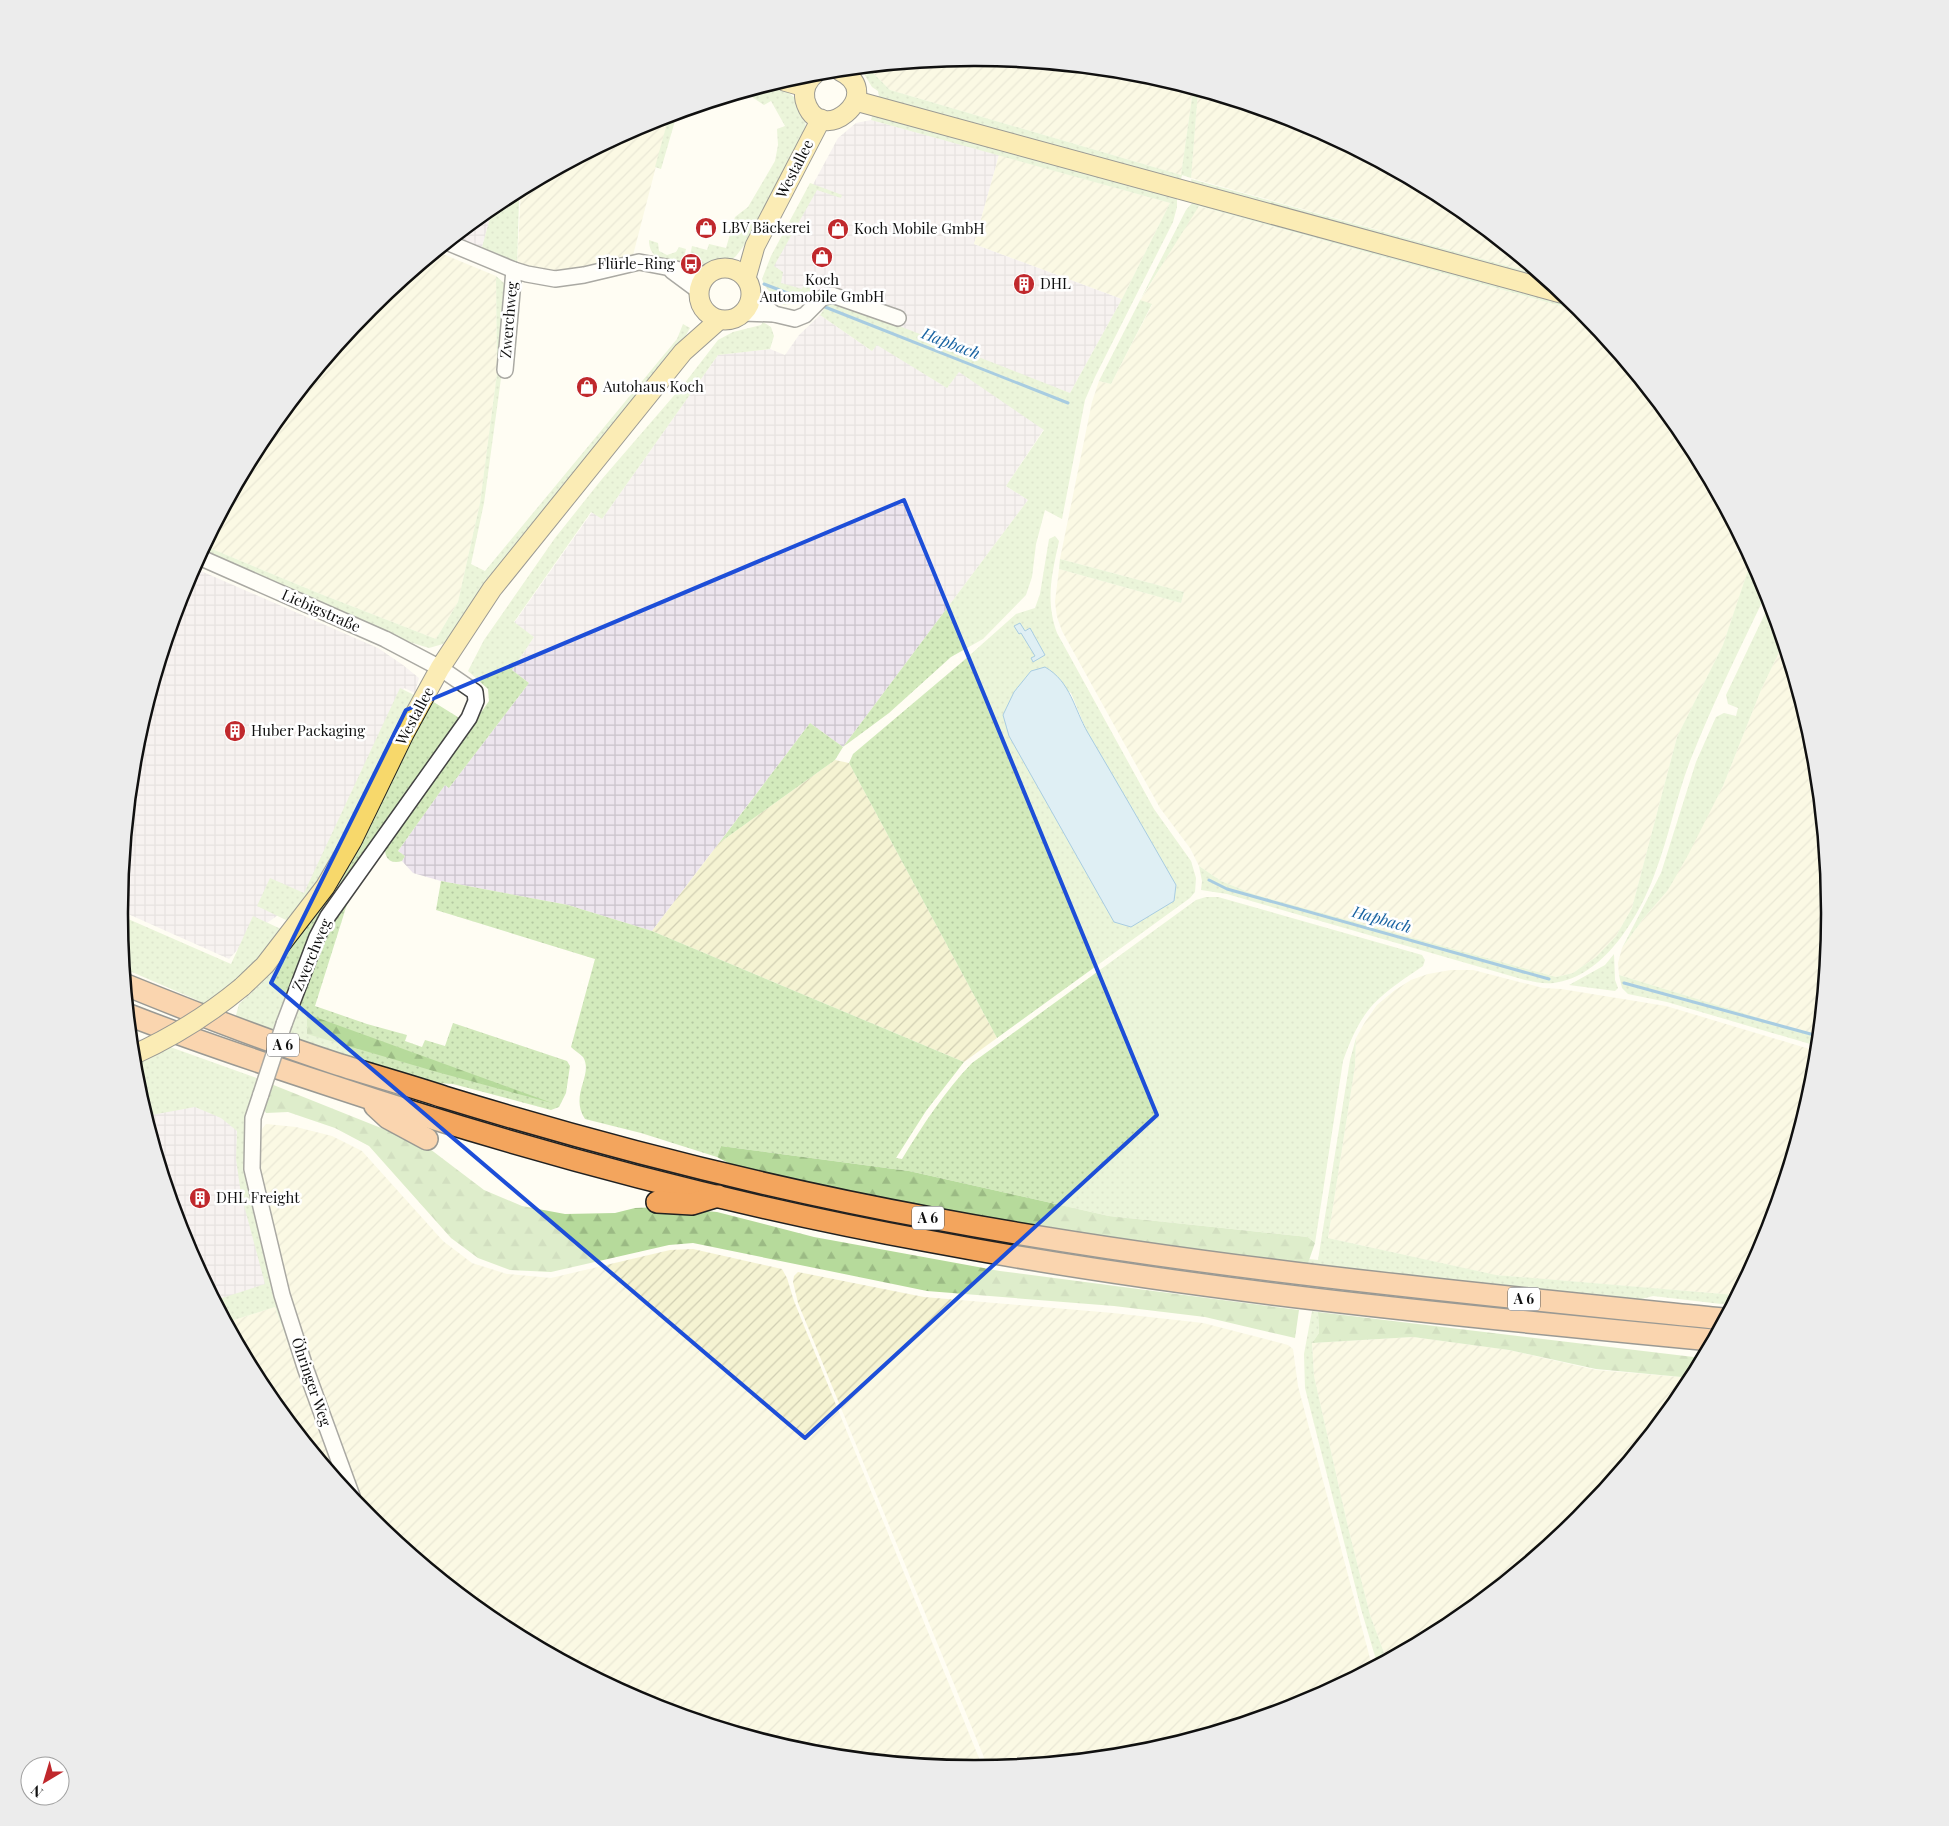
<svg xmlns="http://www.w3.org/2000/svg" width="1949" height="1826" font-family="'Playfair Display',serif">
  <defs>
    <pattern id="industrial-grid" width="8" height="8" patternUnits="userSpaceOnUse" patternTransform="scale(1.25)"><rect width="8" height="8" fill="#ede5ee"/><path d="M0 4h8M4 0v8" fill="none" stroke="#cac3cb"/></pattern>
    <pattern id="farmland-furrows" width="10" height="10" patternUnits="userSpaceOnUse" patternTransform="scale(1.25)"><rect width="10" height="10" fill="#f5f3d2"/><path d="M-1 1l2-2M0 10L10 0M9 11l2-2" fill="none" stroke="#d1cfb3"/></pattern>
    <pattern id="grass-dots" width="8" height="8" patternUnits="userSpaceOnUse" patternTransform="scale(1.25)"><rect width="8" height="8" fill="#d3eabc"/><path d="M2 2h.1M6 6h.1" fill="none" stroke="#b4c8a1" stroke-width="1.8" stroke-linecap="round"/></pattern>
    <pattern id="forest-firs" width="22" height="20" patternUnits="userSpaceOnUse" patternTransform="scale(1.25)"><rect width="22" height="20" fill="#b6da9b"/><path d="M5 1l3.5 6h-7zM16 11l3.5 6h-7z" fill="#9bba84"/></pattern>
  </defs>
  <rect width="100%" height="100%" fill="#fffdf3"/>
  <g fill="url(#industrial-grid)">
    <path d="M871,120l128,35 -25,89 148,55 -52,94 -308,-114 76,-141 18,-15z"/>
    <path d="M493,207l-12,44 -27,-12z"/>
    <path d="M820,315l52,36 5,-7 70,44 12,-17 85,58 -38,57 22,14 -185,247 -33,-24 -158,208 -84,-26 -127,-24 -28,-8 -11,-12 3,-5 -7,-5 47,-66 4,3 80,-105 -17,-13 22,-33 -20,-14 78,-111 10,7 116,-164 52,-6 15,6 14,-20z"/>
    <path d="M194,568l184,80 25,17 16,13 -4,15 -11,-5 -95,205 -56,40 -24,26 -110,-49 16,-164 49,-161z"/>
    <path d="M131,1035l48,21 66,61 24,174 -51,14 -34,-65 -49,-160z"/>
  </g>
  <g fill="url(#farmland-furrows)">
    <path d="M975,58l167,16 51,16 -12,85 -291,-85 -19,-19 1,-3z"/>
    <path d="M1198,91l104,32 148,79 87,72 -346,-96z"/>
    <path d="M669,116l-37,143 -76,14 -39,-7 4,-76 126,-67z"/>
    <path d="M999,155l171,48 -48,96 -148,-55z"/>
    <path d="M1198,206l385,106 103,126 55,104 -5,9 13,5 2,5 -28,84 -46,92 -45,171 -16,28 -20,21 -23,16 -17,4 -303,-83 -32,-13 -22,-15 -9,-18 -30,-40 -98,-177 -5,-14 -2,-15 4,-33 122,34 3,-11 -124,-33 32,-157 7,-21 12,3 41,-79 -12,-4z"/>
    <path d="M438,252l58,24 1,97 -17,130 -22,99 -22,37 -118,-46 -113,-47 58,-109 107,-129z"/>
    <path d="M1783,644l31,102 16,167 -12,123 -199,-61 -1,-12 4,-15 21,-29 25,-29 55,-104 38,-96z"/>
    <path d="M835,760l14,3 148,275 -33,24 -312,-131 67,-88z"/>
    <path d="M1451,970h22l70,18 18,1 105,17 150,45 -3,29 -48,161 -30,54 -240,-20 -167,-37 27,-172 1,-28 9,-16 12,-17 18,-15 16,-10 17,-6z"/>
    <path d="M266,1124l30,3 36,9 30,15 81,90 29,22 35,11 44,4 119,-28 23,-1 89,20 5,9 7,23 189,467h-9l-167,-16 -160,-49 -148,-79 -130,-106 -6,-8 -16,-37 -38,-102 -56,-201 5,-36z"/>
    <path d="M798,1272l126,25 189,16 90,10 85,22 5,4 5,37 74,280 -70,37 -161,49 -153,15 -190,-464 -5,-21 1,-6z"/>
    <path d="M275,1307l50,140 12,31 -74,-90 -35,-66z"/>
    <path d="M1413,1337l96,13 87,20 96,8 -6,11 -107,129 -129,106 -64,34 -16,-43 -22,-88 -34,-151 -2,-33z"/>
  </g>
  <g fill="url(#grass-dots)" fill-rule="evenodd">
    <path d="M872,68l-1,3 19,19 291,85 12,-85 5,1 -7,88 346,95 15,12 -360,-99 -1,-9 -9,-3 -2,9 -301,-87 -1,-6 -6,-4 -11,-18z"/>
    <path d="M770,85c24,8 34,16 36,43l-51,103 -19,25 -8,7h-12l-10,5 -12,1 1,-6 -6,-2 3,-15 15,4 2,-6 17,4 9,-31 13,-10 27,-46 3,-16 -1,-16 8,-3 -14,-25 -7,4 -18,-12z"/>
    <path d="M873,113l304,85v9l-4,15 -78,155 -10,23 -23,119 -17,-9 -9,34 -4,33 -6,18 -43,44 -32,18 -62,56 -46,34 -8,13 -116,83 91,-120 33,24 185,-247 -22,-14 38,-56 -85,-58 -12,16 -70,-43 -5,6 -52,-36 7,-10 11,-3 232,91 52,-94 48,-96 -299,-83z"/>
    <path d="M677,114l-16,55 -6,-2 14,-51z"/>
    <path d="M810,183l32,12 -1,3 -24,-8 -43,76 9,6 -2,11 21,6 3,-8 9,4 1,8 -6,7 -24,5 -13,-5 1,-4 -8,-10 -3,-7 9,-23z"/>
    <path d="M521,190l-2,10 -2,66 -36,-15 12,-44z"/>
    <path d="M1205,201l366,100 12,11 -384,-106 -59,94 12,4 -41,80 -12,-3 87,-171 7,-8z"/>
    <path d="M649,240l9,3 1,8 8,4 9,-3 3,-5 7,2 -4,16c-16,-4 -33,-5 -33,-25z"/>
    <path d="M496,276l8,7 -2,88 -18,132 -13,61 14,7 192,-232 6,-15 7,4 -14,25 -233,291 -14,4 -36,-11 -191,-84 3,-7 113,47 118,46 22,-37 22,-99 17,-130z"/>
    <path d="M763,322l8,5 3,9 -4,13 -52,6 -116,164 -11,-7 -77,110 20,15 -22,33 17,13 -80,105 -4,-3 -47,66 7,5 -3,5c-10,3 -17,-1 -17,-12l104,-148 -1,-12 -20,-18 16,-31 71,-102 47,-59 82,-95 34,-44 15,-8 28,-7z"/>
    <path d="M1055,536l4,5c-7,33 -14,59 -2,92l97,176 37,52 5,17 -1,14 -5,6 -193,140 -148,-275 4,-9 109,-92 54,-48 19,-6 5,-14 9,-55zM1031,671l40,22 14,34z"/>
    <path d="M1060,559l124,33 -3,11 -122,-34z"/>
    <path d="M1751,561l16,31c-27,56 -54,111 -77,169 -14,37 -21,76 -35,112 -15,42 -49,100 -96,109 -12,3 -23,0 -34,-2l-298,-86 -26,-4 1,-9 -3,-15 22,15 32,13 303,83 17,-4 23,-16 20,-21 16,-28 45,-171 46,-92z"/>
    <path d="M1770,603l13,41 -22,46 -38,96 -35,69 -20,35 -25,29 -21,29 39,-75 35,-111 20,-45 8,-4 12,3 2,-8 -10,-4 -2,-9z"/>
    <path d="M400,688l16,8 -68,142 -51,79 -11,3 -29,-14 13,-28 34,15z"/>
    <path d="M432,701l29,18 -137,197 -47,118 -42,-15 4,-15 14,-13 37,-47z"/>
    <path d="M441,881l127,24 84,26 312,131 -38,49 -30,47 6,1c21,-34 42,-67 70,-96l224,-163 10,-3h12l204,58 3,5 -2,6c-46,31 -61,41 -80,95l-28,182 -7,-6 -199,-21 -200,-45 -188,-25 -4,11 -76,-24 -56,-14c-16,-24 9,-44 -2,-62 -3,-3 -9,-7 -12,-10l24,-88 -159,-49z"/>
    <path d="M349,898l-34,108 52,18 40,11 -2,6 17,6 3,-7 20,6 8,-23 114,38 3,5 -4,27 -7,14 -8,3 -98,-26 -32,-2 -132,-44 9,-35 22,-62z"/>
    <path d="M119,915l112,49 22,-48 28,13 -25,37 -52,39 -5,-4 -74,-32z"/>
    <path d="M1614,954l1,26 3,8 -3,3 -46,-6 36,-20z"/>
    <path d="M1619,975l199,61 -1,10 -150,-44 -39,-8 -6,-6z"/>
    <path d="M1356,1038l-1,28 -27,172 168,37 239,20 -5,10 -77,-9 -23,6 -323,-36 2,-7 9,1 32,-200z"/>
    <path d="M159,1043l106,38 -12,37 15,120 83,257 -14,-17 -62,-171 -47,15 -12,-22 49,-16 -24,-90 -5,-35 1,-28 -16,-13 -26,-11 -49,9 -11,-36 -2,-25z"/>
    <path d="M1312,1311l6,1 1,21 -7,10 2,33 34,151 22,88 16,43 -9,5 -16,-54 -56,-221 -1,-34z"/>
  </g>
  <g fill="url(#forest-firs)">
    <path d="M307,1014l245,89 -115,-31 -130,-38z"/>
    <path d="M271,1084l155,62 58,44 38,16 43,8 50,-1 20,-5 25,-1 57,5 97,25 186,34 299,39 -4,28 -90,-21 -91,-11 -187,-15 -234,-48 -24,2 -118,27 -41,-2 -32,-12 -27,-20 -82,-92 -34,-18 -47,-16 -22,1 -3,-5z"/>
    <path d="M721,1146l188,25 200,45 199,21 7,6 -8,23 -309,-45 -260,-53 -21,-11z"/>
    <path d="M1318,1312l384,46 -10,20 -96,-9 -87,-19 -96,-13 -101,6 7,-10z"/>
  </g>
  <g fill="#b8ddf6" stroke="#3f91cd">
    <path d="M1020,623l5,8 5,-3 15,27 -12,7 -2,-4 4,-2 -14,-23 -2,1 -5,-8z"/>
    <path d="M1045,667c26,15 29,42 43,66 30,51 59,101 88,152l-2,16 -43,26 -17,-5 -105,-186 -6,-21 11,-23 17,-21z"/>
  </g>
  <g fill="none" stroke-linecap="round" stroke-linejoin="round">
    <g stroke="#3f91cd" stroke-width="3">
      <path d="M764,284l39,15"/>
      <path d="M825,307l243,96"/>
      <path d="M1209,880l18,9 322,90"/>
      <path d="M1624,983l194,53"/>
    </g>
    <g stroke="#434343" stroke-width="18">
      <g id="minor">
        <path d="M449,243l65,27 13,4 28,5 29,-4 55,-13 68,13"/>
        <path d="M672,271l27,20"/>
        <path d="M751,295l23,19"/>
        <path d="M743,313l31,1 21,5 10,-4 17,-17 10,-3 66,23"/>
        <path d="M505,370l9,-100"/>
        <path d="M199,557l186,82 55,29 35,24 1,9 -7,17 -141,198 -11,21 -33,87"/>
        <path d="M261,1094l-8,24 -1,51 30,126 24,75 46,126"/>
      </g>
    </g>
    <g stroke="#212121" stroke-width="21">
      <g id="major">
        <path d="M816,73c-9,7 -13,17 -11,27 14,51 83,-6 35,-29"/>
        <path d="M784,81l21,6"/>
        <path d="M856,101l705,192"/>
        <circle cx="725" cy="294" r="26"/>
        <path d="M746,278l9,-32 66,-127"/>
        <path d="M242,987l23,-22 60,-78 27,-46 52,-107 36,-66 52,-79 191,-237 36,-32"/>
      </g>
    </g>
    <g stroke="#212121" stroke-width="24">
      <g id="highway">
        <path d="M126,985c69,28 138,55 208,78 37,12 74,22 110,34 160,49 323,91 487,121 262,49 527,74 792,101"/>
        <path d="M129,1015c66,26 133,48 200,70 195,65 396,119 599,156 259,49 522,74 784,99"/>
        <path d="M375,1106l13,12 39,21"/>
        <path d="M657,1202l35,2 26,-8"/>
      </g>
    </g>
    <use href="#minor" stroke="#fff" stroke-width="15"/>
    <use href="#major" stroke="#f7d86b" stroke-width="19"/>
    <use href="#highway" stroke="#f3a55d" stroke-width="21"/>
    <g stroke="#434343" stroke-width="18" stroke-linecap="butt">
      <path id="minor-bridge" d="M261,1094l23,-70"/>
    </g>
    <g stroke="#212121" stroke-width="21" stroke-linecap="butt">
      <path id="major-bridge" d="M133,1055c40,-18 75,-40 109,-68"/>
    </g>
    <use href="#minor-bridge" stroke="#fff" stroke-width="15"/>
    <use href="#major-bridge" stroke="#f7d86b" stroke-width="19"/>
  </g>
  <path d="M0 0H1949V1826H0ZM904,500l253,615 -352,323 -534,-455 135,-273z" fill="#fffdf3" fill-opacity=".55" fill-rule="evenodd"/>
  <path fill="none" stroke="#1d4ed8" stroke-width="4" stroke-linejoin="round" d="M904,500l253,615 -352,323 -534,-455 135,-273z"/>
  <defs>
    <g id="shop-disc" transform="scale(1.125)"><circle r="9.5" fill="#c0282c" stroke="#fff"/><path d="M-5-2.5h2.3a2.7 3.5 0 0 1 5.4 0H5L5.5 6h-11ZM-1.5-2.5h3a1.5 2.3 0 0 0-3 0Z" fill="#fff"/></g>
    <g id="bus-disc" transform="scale(1.125)"><circle r="9.5" fill="#c0282c" stroke="#fff"/><path d="M-5-6H5V4H4V6H2V4H-2V6H-4V4H-5ZM-3.5-4V0h7V-4ZM-3.5 1.2v1.5H-2V1.2ZM2 1.2v1.5H3.5V1.2Z" fill="#fff"/></g>
    <g id="building-disc" transform="scale(1.125)"><circle r="9.5" fill="#c0282c" stroke="#fff"/><path d="M-4-6H4V6H1V3H-1V6H-4ZM-2.5-4.3h1.7v1.8h-1.7ZM.8-4.3h1.7v1.8H.8ZM-2.5-1h1.7V.8h-1.7ZM.8-1h1.7V.8H.8Z" fill="#fff"/></g>
  </defs>
  <g fill-rule="evenodd">
    <use href="#shop-disc" x="706" y="228"/>
    <use href="#shop-disc" x="838" y="229"/>
    <use href="#shop-disc" x="822" y="257"/>
    <use href="#bus-disc" x="691" y="264"/>
    <use href="#building-disc" x="1024" y="284"/>
    <use href="#shop-disc" x="587" y="387"/>
    <use href="#building-disc" x="235" y="731"/>
    <use href="#building-disc" x="200" y="1198"/>
  </g>
  <g text-anchor="middle" stroke-width="5" stroke-linejoin="round" paint-order="stroke">
    <g fill="#fff" stroke="#585858" stroke-width="1">
      <rect x="267" y="1033.5" width="32" height="23" rx="4"/>
      <rect x="912" y="1206.5" width="32" height="23" rx="4"/>
      <rect x="1508" y="1287.5" width="32" height="23" rx="4"/>
    </g>
    <g font-size="14" font-weight="bold" fill="#101010">
      <text x="283" y="1050">A 6</text>
      <text x="928" y="1223">A 6</text>
      <text x="1524" y="1304">A 6</text>
    </g>
    <g font-size="15" fill="#101010" stroke="#fff">
      <text transform="translate(795 169) rotate(-63)" y="5">Westallee</text>
      <text transform="translate(509 320) rotate(-85)" y="5">Zwerchweg</text>
      <text transform="translate(321 611) rotate(24)" y="5">Liebigstraße</text>
      <text transform="translate(415 716) rotate(-62)" y="5">Westallee</text>
      <text transform="translate(312 955) rotate(-67)" y="5">Zwerchweg</text>
      <text transform="translate(311 1382) rotate(71)" y="5">Öhringer Weg</text>
    </g>
    <g font-size="15" fill="#101010" stroke="#fff" text-anchor="start">
      <text x="722" y="233">LBV Bäckerei</text>
      <text x="854" y="234">Koch Mobile GmbH</text>
      <text x="675" y="269" text-anchor="end">Flürle-Ring</text>
      <text x="822" y="285" text-anchor="middle">Koch<tspan x="822" dy="17">Automobile GmbH</tspan></text>
      <text x="1040" y="289">DHL</text>
      <text x="603" y="392">Autohaus Koch</text>
      <text x="251" y="736">Huber Packaging</text>
      <text x="216" y="1203">DHL Freight</text>
    </g>
    <g font-size="16" font-style="italic" fill="#1963a2" stroke="#fff">
      <text transform="translate(951 343) rotate(21)" y="6">Hapbach</text>
      <text transform="translate(1382 919) rotate(16)" y="6">Hapbach</text>
    </g>
  </g>
  <path d="M0 0H1949V1826H0ZM974 66H975A846 846 0 0 1 1821 912V914A846 846 0 0 1 975 1760H974A846 846 0 0 1 128 914V912A846 846 0 0 1 974 66Z" fill="#ececec" fill-rule="evenodd"/>
  <path fill="none" stroke="#101010" stroke-width="2.5" d="M974 66H975A846 846 0 0 1 1821 912V914A846 846 0 0 1 975 1760H974A846 846 0 0 1 128 914V912A846 846 0 0 1 974 66Z"/>
  <g transform="translate(45 1781) rotate(218)"><circle r="24" fill="#ffffff" stroke="#9f9f9f"/>
  <path d="M0-4L9 19L0 12L-9 19Z" fill="#c0282c"/>
  <text y="-8" font-size="14" font-weight="bold" text-anchor="middle" fill="#101010">N</text>
  </g>
</svg>
